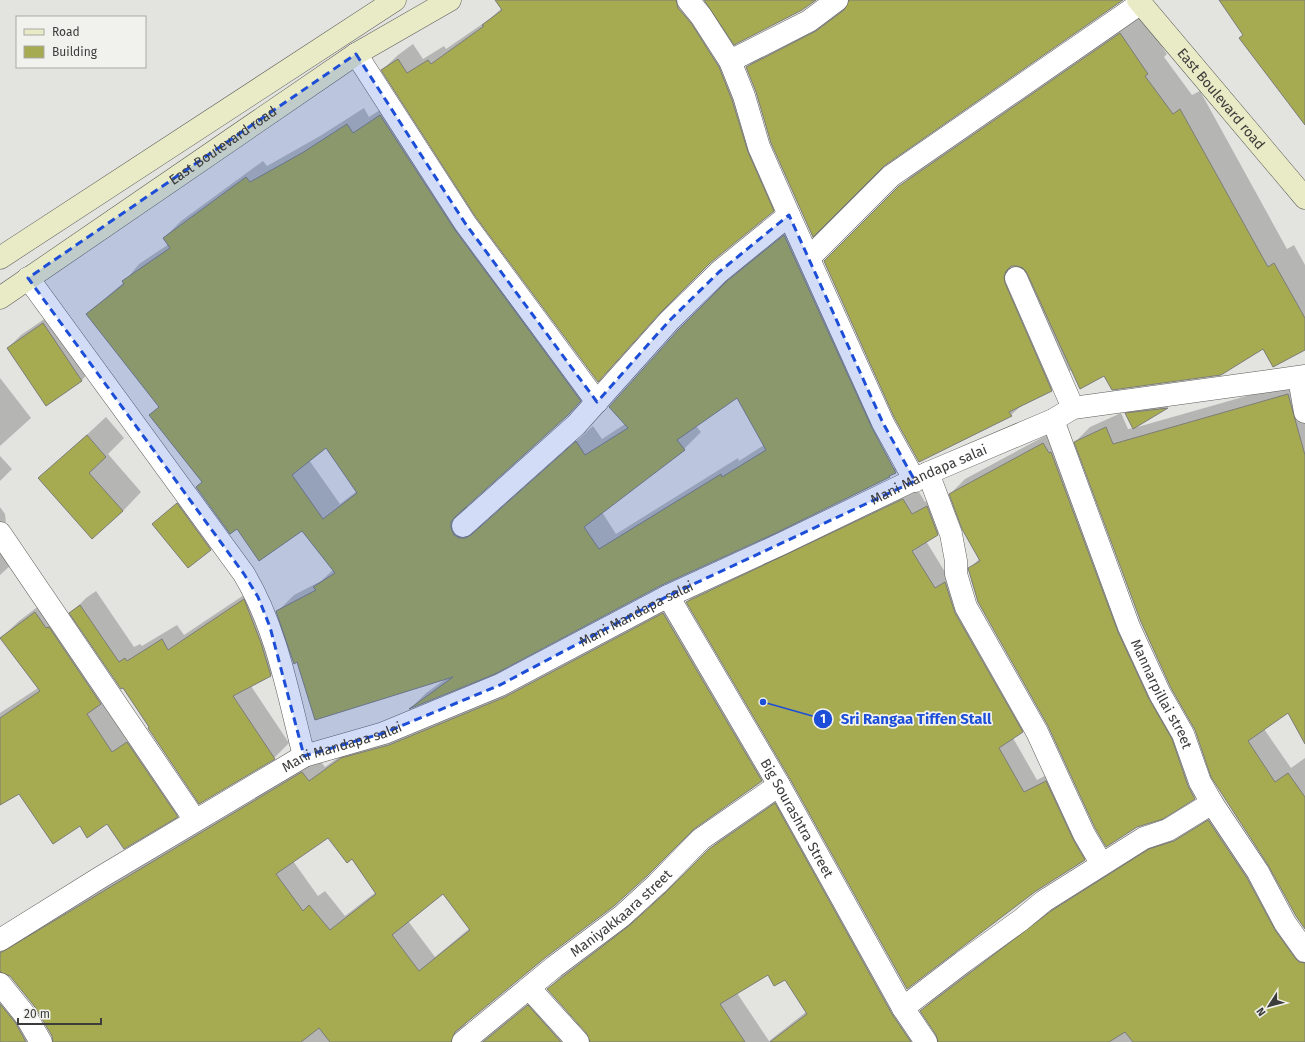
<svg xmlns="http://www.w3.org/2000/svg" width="1305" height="1042" font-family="'Fira Sans',sans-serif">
  <rect width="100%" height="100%" fill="#e3e4e0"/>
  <g fill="#0003" fill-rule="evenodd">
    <path d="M505,0h194l89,195 -15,16 -391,-141 16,-15 15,-11 10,15 21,-13 2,3 45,-31 11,-10z"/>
    <path d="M850,0h269l-362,92 -10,-25 15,-15 71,-36 17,-13z"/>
    <path d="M1140,14l27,40 -3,3 28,38 8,-4 87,158 7,-4 11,20v84l-41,-1 -160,26 -32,-5 -21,21 -29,15 -11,10 -186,-154 95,-94z"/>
    <path d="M397,99l187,299 -117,106v7l16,11 6,-3 104,-93 9,13 23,-15 71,-111 49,-48 56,-46 87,193 24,43 -22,21 -228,108 -249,122 13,-13 21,-15 -150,-17 -20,-49 17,-17 27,-14 13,-12 -32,-39 -99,-48 -53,-67 10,-9 -73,-92 37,-32 15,-18 30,-20 -5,-6 17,-17 82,-60 4,5 53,-30 44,-28 5,9zM737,397l27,48 -25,16 -1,-3 -122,76 -14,-22 82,-63 17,-17 -5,-6zM870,423l25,45h-3l-24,-44zM326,447l31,44 -17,13 -31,-44z"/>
    <path d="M56,311l38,56 -12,13 -35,24 -39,-56 13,-13z"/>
    <path d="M0,378l31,40 -31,28z"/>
    <path d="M1303,380l2,8v354l-16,-30 -25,17 27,39 14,-10v170l-109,-199 -121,-287 15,-15 31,-14 7,16 6,-1 -8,-14 12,-13 40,-5 -11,11 -33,21z"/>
    <path d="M106,417l18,21 -16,16 33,38 -18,19 -83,-33z"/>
    <path d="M1058,429l74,188 77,166 -14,15 -33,20 -113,-93 -79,-157 10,-10 -30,-64 15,-15z"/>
    <path d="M0,456l12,13 -12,12z"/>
    <path d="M916,487l9,15 14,-8 11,28 -13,12 -11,7 109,178 -13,13 -9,6 24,42 21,-11 39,78 -13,13 -293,-82 -104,-176 12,-13z"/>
    <path d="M190,492l33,44 -13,13 -56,-25z"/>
    <path d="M0,507l5,7 1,9 19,29 -25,23z"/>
    <path d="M259,585l27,75 -16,15 -19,11 38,57 -15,15 -124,-31 -79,-114 15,-15 10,-7 38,56 6,-3 2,2 35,-21 7,10z"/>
    <path d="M52,596l12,16 2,-2 51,76 -12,12 24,37 15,-10 50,74 -17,17 -97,9 -60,-33 -20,12v-91l38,-25 -37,-50 18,-17z"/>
    <path d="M678,598l99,168 -15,15 -68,46 -149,130 -79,65 -1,6 15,12 7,-3 56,-46 41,45 5,3 -1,-6 -40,-44 15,-15 84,-64 78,-76 65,-45 117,210 29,40h3l-18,-28 15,-15 132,-100 97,-61 59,-29 81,131v105h-1305v-93l317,-192 8,10 32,-23zM328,837l24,21 24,34 -31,24 -20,-25 -7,5 -25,-35zM443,892l27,36 -35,29 -27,-36zM3,971l7,4 27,33 17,31 -4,-1zM768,974l17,4 21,34 -37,29 -32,-48z"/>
  </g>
  <g fill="#a6ab52" stroke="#7c7c79" fill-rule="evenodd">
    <path d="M495,0h181l2,8 13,15 28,44 13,33 16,52 26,59 -64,52 -50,50 -62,69 -123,-166 -94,-146 17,-11 9,14 21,-13 3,4 53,-38 -2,-1 20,-15z"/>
    <path d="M704,0h112l-14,10 -68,35z"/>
    <path d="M849,0h274l-239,166 -71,71 -42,-94 -15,-51 -10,-25 70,-36 28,-21z"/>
    <path d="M1219,0h86v125l-66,-87 4,-3z"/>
    <path d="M1120,33l28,41 -3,2 28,38 7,-5 88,158 6,-4 31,55v32l-32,17 -10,-18 -42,26 -109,15 -8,-14 -24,13 -53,-116 -4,-5 -6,-2h-6l-5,5 -2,6 1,6 47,108 -43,21 3,4 -93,46 -25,-45 -70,-156 75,-75z"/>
    <path d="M380,115l75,115 126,171 -14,15 -112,101 -4,5v6l3,7 5,3h6l6,-3 105,-94 9,14 43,-27 -19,-21 69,-77 49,-49 57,-46 88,193 24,45 -7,3 1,1 -114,56 -114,52 -167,89 -86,35 44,-32 -138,43 -18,-58 -3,2 -18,-53 40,-21 -3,-3 22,-14 -33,-42 -43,30 -22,-32 -7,5 -34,-47 6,-5 -53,-67 10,-8 -73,-93 38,-30 -2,-3 48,-33 -7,-10 83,-61 4,5 52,-29 45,-29 6,9zM737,398l29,52 -44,27 -1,-3 -122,75 -15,-22 101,-77 -8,-10zM326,448l31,45 -34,26 -31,-44z"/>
    <path d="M43,323l39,58 -36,25 -39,-58z"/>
    <path d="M1288,394l17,61v289l-17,-31 -40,28 27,41 13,-9 17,24v132l-9,-13 -28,-51 -57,-88 -16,-47 -24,-42 -30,-66 -67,-180 32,-15 7,17z"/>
    <path d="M1168,408l-35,21 -8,-16z"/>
    <path d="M87,435l19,22 -17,16 34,38 -31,28 -54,-61z"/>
    <path d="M1043,443l6,10 2,-1 67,180 31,67 23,40 16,47 7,13 -32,20 -26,8 -31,20 -11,-19 -47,-102 -70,-124 -10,-34 12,-7 -18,-32 -13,-35z"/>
    <path d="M903,499l9,15 15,-8 11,29 -26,16 23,37 10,-6 10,31 68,119 -24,16 25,44 22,-11 27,58 12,21 -49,31 -129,98 -117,-210 -104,-177z"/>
    <path d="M177,503l34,47 -23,18 -36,-44z"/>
    <path d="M244,599l17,44 10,33 -38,20 42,63 -76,45 -51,-76 1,-1 -26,-39 -2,1 -52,-76 11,-8 39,57 6,-4 2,3 35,-22 6,11z"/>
    <path d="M35,612l11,16 3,-1 52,77 -14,10 25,38 15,-10 51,75 -54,32 -17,-25 -20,14 -7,-12 -27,18 -34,-50 -19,11v-87l40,-27 -40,-53z"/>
    <path d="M663,613l99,168 -68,48 -46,46 -34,31 -68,51 -91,75 -4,10h-121l-11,-14 -18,14h-248l-1,-6 -17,-29 -25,-31 -10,-4v-19l2,-1 300,-180 7,9 32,-23 48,-13 116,-48zM328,838l19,25 5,-4 24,35 -46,36 -21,-25 -6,6 -27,-37zM443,894l27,36 -51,41 -27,-36z"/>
    <path d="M775,803l117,211 19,28h-141l37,-28 -22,-34 -11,6 -6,-11 -48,29 25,38h-155l-3,-8 -40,-45 83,-64 35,-32 44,-44z"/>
    <path d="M1208,820l39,58 28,52 20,28 4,4 6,1v79h-172l-8,-10 -16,10h-171l-2,-7 -16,-24 131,-100 98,-62 25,-8z"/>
    <path d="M0,1004l15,18 11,20h-26z"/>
    <path d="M528,1005l33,37h-78z"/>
  </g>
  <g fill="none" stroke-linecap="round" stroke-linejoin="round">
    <g stroke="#5d5d5a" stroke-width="23">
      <g id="minor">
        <path d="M688,0l13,16 29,45 14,35 15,51 30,68 94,208 32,58"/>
        <path d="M356,54l109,169 132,179"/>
        <path d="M730,61l79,-40 28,-21"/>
        <path d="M809,258l82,-82 250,-173"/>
        <path d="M28,278l216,296c33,55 44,120 60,182"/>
        <path d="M1016,278l57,130"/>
        <path d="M1299,378l6,34"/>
        <path id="s1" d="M1053,420l76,207 31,67 23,40 17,48 12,21 46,69 27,51 20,28"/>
        <path d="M928,473l23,61 5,27v13l10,33 71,125 47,102 17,29"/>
        <path d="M463,526l113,-101 93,-104 50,-49 70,-57"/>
        <path d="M0,533l195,287"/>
        <path id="s2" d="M668,596l111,189 124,223 23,34"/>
        <path id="s3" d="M0,940l101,-63 203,-121 80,-23 116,-48 168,-89 113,-52 147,-71 125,-53 20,-12 232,-32"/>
        <path d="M0,984l25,31 16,27"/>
        <path d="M529,988l49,54"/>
        <path d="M903,1008l60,-46 58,-42 23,-19 100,-63 24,-8 44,-27"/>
        <path id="s4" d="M463,1042l91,-75 68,-51 35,-32 44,-45 78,-54"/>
      </g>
    </g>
    <g stroke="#5d5d5a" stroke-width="23">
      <g id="secondary">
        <path id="s5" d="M1138,0l167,198"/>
        <path d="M0,258l395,-258"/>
        <path id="s6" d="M0,298l356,-244 94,-54"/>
      </g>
    </g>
    <use href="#minor" stroke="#fff" stroke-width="22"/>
    <use href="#secondary" stroke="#e9ebc6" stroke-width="22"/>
  </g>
  <path fill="#1d4ed8" fill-opacity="0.2" stroke="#1d4ed8" stroke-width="3" stroke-dasharray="8 5" stroke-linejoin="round" d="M356,54l109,169 132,179 72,-81 50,-49 70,-57 94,208 32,58 -247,115 -168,89 -116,48 -80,23 -34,-129 -12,-30 -14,-23 -216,-296z"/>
  <g text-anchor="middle" stroke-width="3.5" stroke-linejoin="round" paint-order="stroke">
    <g font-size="14" fill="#3c3c3b" stroke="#f1f1ed">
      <text dy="5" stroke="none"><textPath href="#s5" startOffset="129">East Boulevard road</textPath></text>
      <text dy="5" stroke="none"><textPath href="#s6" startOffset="270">East Boulevard road</textPath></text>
      <text dy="5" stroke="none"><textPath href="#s3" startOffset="1042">Mani Mandapa salai</textPath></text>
      <text dy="5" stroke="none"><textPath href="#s3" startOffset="718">Mani Mandapa salai</textPath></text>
      <text dy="5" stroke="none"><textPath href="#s1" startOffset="295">Mannarpillai street</textPath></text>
      <text dy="5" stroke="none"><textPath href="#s3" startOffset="394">Mani Mandapa salai</textPath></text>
      <text dy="5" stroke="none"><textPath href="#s2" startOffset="257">Big Sourashtra Street</textPath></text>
      <text dy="5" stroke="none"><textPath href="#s4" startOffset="204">Maniyakkaara street</textPath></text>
    </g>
  </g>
  <path fill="none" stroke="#1d4ed8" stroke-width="1.5" d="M763 702L823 719"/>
  <g fill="#1d4ed8" stroke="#f1f1ed" stroke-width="1.5">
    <circle cx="763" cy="702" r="4"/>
    <circle cx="823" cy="719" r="10"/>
  </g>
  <g font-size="12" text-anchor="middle" font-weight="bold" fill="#fff">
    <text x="823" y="723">1</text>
  </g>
  <g font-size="15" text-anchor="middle" font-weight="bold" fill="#1d4ed8" stroke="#f1f1ed" stroke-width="3.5" stroke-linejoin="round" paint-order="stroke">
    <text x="916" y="724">Sri Rangaa Tiffen Stall</text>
  </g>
  <rect x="16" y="16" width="130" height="52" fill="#f1f1ed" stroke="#a9a9a6"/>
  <rect x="24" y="29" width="20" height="6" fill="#e9ebc6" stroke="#a9a9a6"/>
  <text x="52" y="36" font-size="12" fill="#3c3c3b">Road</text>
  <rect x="24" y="46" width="20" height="12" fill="#a6ab52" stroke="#a9a9a6"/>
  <text x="52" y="56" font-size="12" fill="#3c3c3b">Building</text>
  <g transform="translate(1269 1006) rotate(234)" stroke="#f1f1ed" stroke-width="3" paint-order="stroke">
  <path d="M0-3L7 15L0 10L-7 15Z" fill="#3c3c3b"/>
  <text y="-6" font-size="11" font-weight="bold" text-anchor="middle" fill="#3c3c3b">N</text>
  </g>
  <path d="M18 1018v6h83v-6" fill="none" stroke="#3c3c3b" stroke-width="2"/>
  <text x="24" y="1018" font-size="12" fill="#3c3c3b" stroke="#f1f1ed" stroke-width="3" paint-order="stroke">20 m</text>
</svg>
